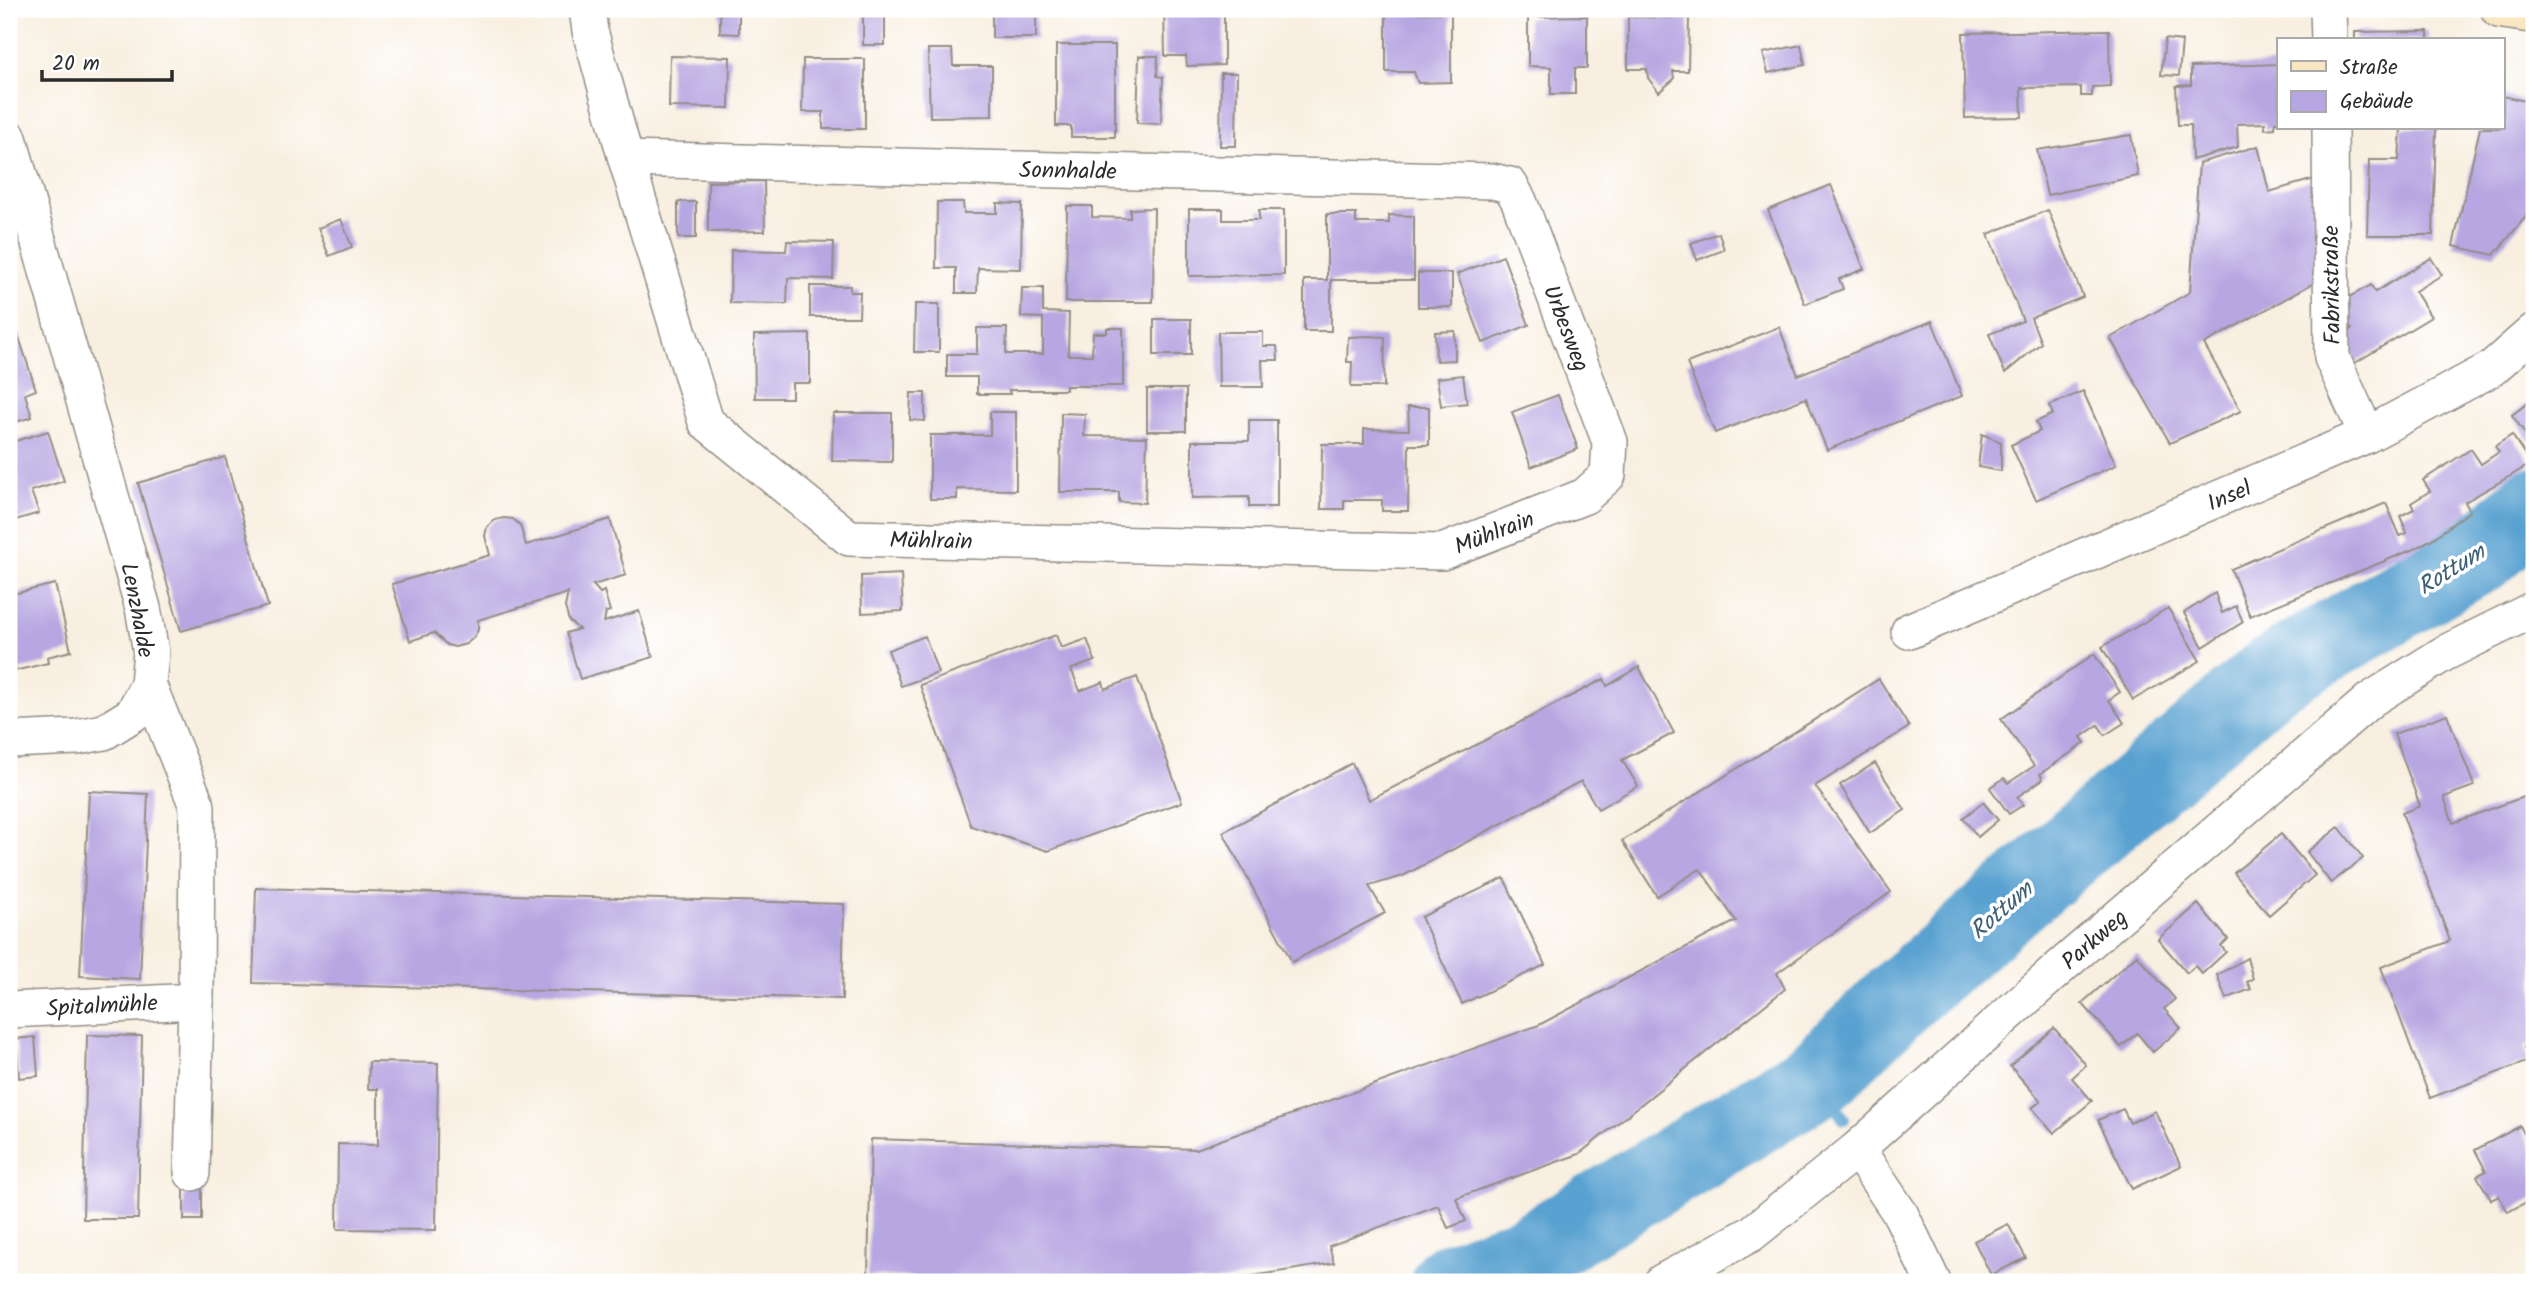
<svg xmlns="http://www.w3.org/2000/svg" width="2543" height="1291" font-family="Kalam,sans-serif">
  <rect width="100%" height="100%" fill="#fff"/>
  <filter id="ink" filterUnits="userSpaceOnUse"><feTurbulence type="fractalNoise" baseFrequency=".0143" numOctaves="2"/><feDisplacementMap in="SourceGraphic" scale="14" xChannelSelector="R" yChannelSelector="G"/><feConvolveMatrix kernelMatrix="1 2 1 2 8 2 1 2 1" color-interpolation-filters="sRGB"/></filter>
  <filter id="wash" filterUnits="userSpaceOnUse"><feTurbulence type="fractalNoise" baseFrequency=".00686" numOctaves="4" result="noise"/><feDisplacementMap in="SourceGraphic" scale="28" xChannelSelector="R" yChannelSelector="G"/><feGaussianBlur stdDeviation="1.57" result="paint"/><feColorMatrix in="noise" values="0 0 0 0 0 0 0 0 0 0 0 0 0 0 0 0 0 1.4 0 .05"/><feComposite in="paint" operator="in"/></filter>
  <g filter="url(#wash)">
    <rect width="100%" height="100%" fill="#f8efe0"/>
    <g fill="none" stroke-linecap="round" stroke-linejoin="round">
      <path stroke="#59a1d0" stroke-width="12" d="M1816,1079l28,40"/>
      <path stroke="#59a1d0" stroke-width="79" d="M1450,1282l78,-28 288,-175 92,-89 364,-315 209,-122 53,-46"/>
    </g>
    <g id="blocks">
      <g fill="#b6a6e1">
        <path d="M720,9h19v25l-19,-1z"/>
        <rect x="863" y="9" width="22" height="36"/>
        <rect x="992" y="9" width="44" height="29"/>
        <path d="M1164,9h60v56l-37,1 -1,-10h-21z"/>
        <path d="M1386,13h65v69l-33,1 -4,-11h-28z"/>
        <path d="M1587,16v52h-12v26h-24v-27l-23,-1v-49z"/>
        <path d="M1628,17l61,1 -1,53h-15l1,8 -15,13 -11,-14 -1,-9h-19z"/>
        <path d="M2109,30l1,56 -18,1v9h-11v-9l-60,1 1,29 -57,1 -2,-85z"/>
        <path d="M2428,31v9h-73v-8z"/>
        <path d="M2165,39l17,2 -3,35 -18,-1z"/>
        <path d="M1056,45h59v92h-44v-11h-15z"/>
        <path d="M1801,45l4,20 -37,8 -5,-20z"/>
        <path d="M928,49h24l1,17h39v50l-62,1z"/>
        <path d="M670,56l60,1 -1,51 -60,-1z"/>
        <path d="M1139,56h19l-1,20 6,1 -2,47 -24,-1z"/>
        <path d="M803,59h62v70h-42v-17h-21z"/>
        <path d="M2279,64v58h-4v6l-10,1v-6l-28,1 1,23 -46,13 -1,-35h-13l-2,-39 15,-1v-18z"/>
        <path d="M1221,73h16l-1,73h-16z"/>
        <path d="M2503,96l31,7v89l-5,21 -35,42 -41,-9 27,-118h23z"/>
        <path d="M2401,128h35l-3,107h-66l2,-75h30z"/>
        <path d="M2131,135l7,41 -91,19 -10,-45z"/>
        <path d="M2258,146l11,46 45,-13 5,101 -115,64 37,67 -71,32 -60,-105 80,-46 9,-129z"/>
        <path d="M764,181l1,50 -57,1v-50z"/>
        <path d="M1831,185l33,84 -25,10 4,10 -38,15 -37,-94z"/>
        <rect x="678" y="202" width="18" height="36"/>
        <path d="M937,202h26l1,11h33v-10l25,1 -1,65 -43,-1 -1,25h-21v-25h-20z"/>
        <path d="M1067,206h25v11l38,1v-9l24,-1 -1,94h-87z"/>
        <path d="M1189,209h34v11h36v-10h25v65l-95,1z"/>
        <path d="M2048,210l35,87 -52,21 10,25 -36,30 -16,-39 34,-13 -35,-87z"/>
        <path d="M1327,214h29v9h33v-8l25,1v64h-83v51h-27v-51h23z"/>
        <path d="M341,219l11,28 -23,9 -11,-28z"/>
        <path d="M1719,233l5,17 -27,10 -6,-17z"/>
        <path d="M787,241l47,1 -1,37 -45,-1 -1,26 -57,-1 1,-53 55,1z"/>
        <path d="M1503,256l26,69 -46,18 -26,-69z"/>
        <path d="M2431,258l11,17 -27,16 16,26 -81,49 -16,-26 18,-11 -11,-17 3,-12 27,-15 4,7z"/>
        <rect x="1418" y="273" width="34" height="34"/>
        <path d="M810,286h40v6h10l-1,25h-49z"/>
        <path d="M1022,288h21v24l26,1 -1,42h24l1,-22h14v-5h16v58h-57v4h-57l1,4h-33v-17h-30v-23h30v-26h30l-1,26h37v-36l-22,-1z"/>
        <path d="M915,304h24v48h-25z"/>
        <rect x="1154" y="319" width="37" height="36"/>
        <path d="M1932,321l30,75 -135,54 -21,-52 -91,35 -28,-70 92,-36 19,48z"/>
        <path d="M16,328l20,62 -11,4 7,23 -23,7v-94z"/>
        <path d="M1455,331v29l-19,1 -1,-29z"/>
        <path d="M1218,332h45v14h14l1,14h-16l1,27h-44z"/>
        <path d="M810,334v49h-18v15h-37l-1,-63z"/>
        <path d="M1368,336l17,1 -1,50h-33l1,-25h-5l1,-25z"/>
        <path d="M1463,375l4,28 -26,3 -4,-28z"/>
        <rect x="1147" y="389" width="39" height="42"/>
        <path d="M2083,391l33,74 -80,35 -25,-55 29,-14 -4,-9 17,-8 -4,-8z"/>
        <path d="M911,393h14v28l-15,-1z"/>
        <path d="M1558,395l20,54 -47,18 -19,-55z"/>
        <path d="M2534,398v48l-22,-31z"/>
        <path d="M1408,407h21v38h-20l-1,66h-26v-11h-38v9h-23l1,-65h42v-15l45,1z"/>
        <path d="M990,412h26v78l-59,-1v10h-27v-64h60z"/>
        <path d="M833,413h59v49l-60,-1z"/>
        <path d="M1061,413l24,1 -1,22 63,1 -2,66 -26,-1v-10h-59z"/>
        <path d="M1249,420h28v87h-28v-10l-57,1v-57h57z"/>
        <path d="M48,431l16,50 -33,10 8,22 -30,9v-79z"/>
        <path d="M1982,434l19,8v29l-23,-4z"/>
        <path d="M2512,435l19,29 -66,38 5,9 -36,27 -20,11 -164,67 -19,-47 155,-66 14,33 7,-3 -7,-17 14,-7 -3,-6 19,-12 -7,-11 48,-31 10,15 18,-12 -4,-6z"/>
        <path d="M225,457l43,149 -87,25 -43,-148z"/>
        <path d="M504,518l9,1 7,6 6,20 84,-26 16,56 -33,10 7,8 4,-2 6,20 -4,1 -2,10 35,-11 14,46 -73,22 -14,-46 13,-4 -10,-8 -4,-14 3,-14 -90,27v10l-5,8 -7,6 -11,3 -8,-2 -13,-12 -24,8 -18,-57 98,-29 -5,-19 2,-9 8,-7z"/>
        <path d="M901,574l2,37 -41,2 -1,-37z"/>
        <path d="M55,584l16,67 -24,6 1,6 -34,8 -5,-24v-20l3,-1 -3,-13v-18z"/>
        <path d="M2215,593l7,20 14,-7 7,16 -40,25 -19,-34z"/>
        <path d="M2168,608l32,53 -67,39 -31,-53z"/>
        <path d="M1056,635l5,13 26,-9 8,22 -24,8 9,22 23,-9 2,7 32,-12 45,125 -134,49 -77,-25 -51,-141z"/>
        <path d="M925,636l13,37 -37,13 -13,-36z"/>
        <path d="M2094,654l26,38 -11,8 15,23 -19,12 -7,-10 -17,12 4,6 -45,31 3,5 -26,18 6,8 -14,9 -19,-26 14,-10 4,5 26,-17 -33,-47z"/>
        <path d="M1639,667l35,66 -52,27 16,26 -40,23 -17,-28 -178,95 -34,10 16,27 -93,49 -69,-130 129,-69 17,37 235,-121 3,7z"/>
        <path d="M1879,679l30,48 -94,59 76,106 -114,81 8,16 -206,165 -123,44 10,23 -18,7 -10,-23 -109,41 5,17 -120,19h-143l-203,-6 3,-137 325,10 343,-124 197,-104 -36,-52 -43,27 -35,-55z"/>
        <path d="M2447,714l27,72 -30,11 9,26 81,-30v250l-10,4 5,14 -99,37 -49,-131 69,-26 -48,-128 18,-7 -26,-72z"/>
        <path d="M1875,763l30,47 -35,23 -30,-48z"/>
        <path d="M89,791l59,3 -8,185 -60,-3z"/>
        <path d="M1983,802l15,18 -20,17 -15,-19z"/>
        <path d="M2339,827l24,31 -32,25 -24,-31z"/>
        <path d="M2281,834l34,41 -46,40 -35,-42z"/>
        <path d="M1504,878l41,87 -83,39 -41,-87z"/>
        <path d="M256,888l588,16 -2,95 -589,-16z"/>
        <path d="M2198,904l30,35 -7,7 5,6 -24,22 -7,-8 -8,7 -29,-34z"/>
        <path d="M2137,955l38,44 -11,10 17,19 -28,24 -16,-19 -16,14 -39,-44z"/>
        <path d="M2247,958l6,21 -6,3 4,7 -25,10 -9,-24z"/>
        <path d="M2054,1028l32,37 -14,13 20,23 -38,32 -22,-25 9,-7 -31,-35z"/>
        <path d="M87,1035l55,1 -4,183h-55z"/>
        <path d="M35,1037l3,39 -19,2 -3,-39z"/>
        <path d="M369,1062l69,1 -2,167 -99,-1 1,-85 40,1v-56h-10z"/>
        <path d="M2123,1109l7,14 25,-12 26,55 -49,23 -34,-69z"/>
        <path d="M2520,1126l14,26v46l-26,14 -9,-16 -8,4 -14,-24 9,-5 -11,-21z"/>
        <rect x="184" y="1185" width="18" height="35"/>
        <path d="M2008,1224l18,34 -35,17 -17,-34z"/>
      </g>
    </g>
  </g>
  <g filter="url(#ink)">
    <use href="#blocks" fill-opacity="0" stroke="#928d86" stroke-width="2"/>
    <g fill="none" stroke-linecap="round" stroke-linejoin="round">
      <g stroke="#928d86" stroke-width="38">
        <g id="street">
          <path d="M587,9l3,22 36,128 80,263 143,116 593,14 143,-56 23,-21 2,-33 -91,-241 -9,-16 -18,-4 -866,-22"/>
          <path d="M2328,9l1,31"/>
          <path d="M2330,128l2,230 35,77"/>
          <path d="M9,138l134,470 8,44 -3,32 49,122 -1,195 -4,172"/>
          <path d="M1909,631l458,-196 124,-66 43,-38"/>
          <path d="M9,740l68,-3 27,-5 29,-18 15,-30"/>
          <path d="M9,1010l187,-9"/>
          <path d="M1857,1149l44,66 32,67"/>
          <path d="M1662,1282l89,-48 106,-85 207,-185 306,-264 75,-47 89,-44"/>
        </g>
      </g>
      <g stroke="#928d86" stroke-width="41">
        <path id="secondary" d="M2500,9l34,5"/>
      </g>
      <use href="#street" stroke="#fff" stroke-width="35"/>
      <use href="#secondary" stroke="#f9e7c3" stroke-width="38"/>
    </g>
  </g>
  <g text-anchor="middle" stroke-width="7" stroke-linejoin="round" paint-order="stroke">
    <g font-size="23" fill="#2b2b2b" stroke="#fff">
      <text transform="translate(1068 170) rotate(1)" y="8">Sonnhalde</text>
      <text transform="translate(2331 285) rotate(-91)" y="8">Fabrikstraße</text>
      <text transform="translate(1567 328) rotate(69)" y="8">Urbesweg</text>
      <text transform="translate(2229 495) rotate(-23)" y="8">Insel</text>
      <text transform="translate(1494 532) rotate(-21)" y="8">Mühlrain</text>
      <text transform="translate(931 540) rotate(1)" y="8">Mühlrain</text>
      <text transform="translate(138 610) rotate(79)" y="8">Lenzhalde</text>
      <text transform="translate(2094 939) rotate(-41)" y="8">Parkweg</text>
      <text transform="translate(102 1005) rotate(-3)" y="8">Spitalmühle</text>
    </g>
    <g font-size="24" font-style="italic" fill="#406075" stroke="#fff">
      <text transform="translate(2451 569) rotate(-32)" y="8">Rottum</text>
      <text transform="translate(2001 910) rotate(-41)" y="8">Rottum</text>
    </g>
  </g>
  <rect width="2543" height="1291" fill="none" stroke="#fff" stroke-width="35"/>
  <rect x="2277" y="38" width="228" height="91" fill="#ffffff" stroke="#aaaaaa" stroke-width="2"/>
  <rect x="2291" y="61" width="35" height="10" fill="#f9e7c3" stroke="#aaaaaa" stroke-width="2"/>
  <text x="2340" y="74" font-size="21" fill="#2b2b2b">Straße</text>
  <rect x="2291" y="91" width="35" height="21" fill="#b6a6e1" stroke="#aaaaaa" stroke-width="2"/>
  <text x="2340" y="108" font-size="21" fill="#2b2b2b">Gebäude</text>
  <path d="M42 70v10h130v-10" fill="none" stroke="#2b2b2b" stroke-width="3.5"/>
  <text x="52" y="70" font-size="21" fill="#2b2b2b" stroke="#ffffff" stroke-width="5" paint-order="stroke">20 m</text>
</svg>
